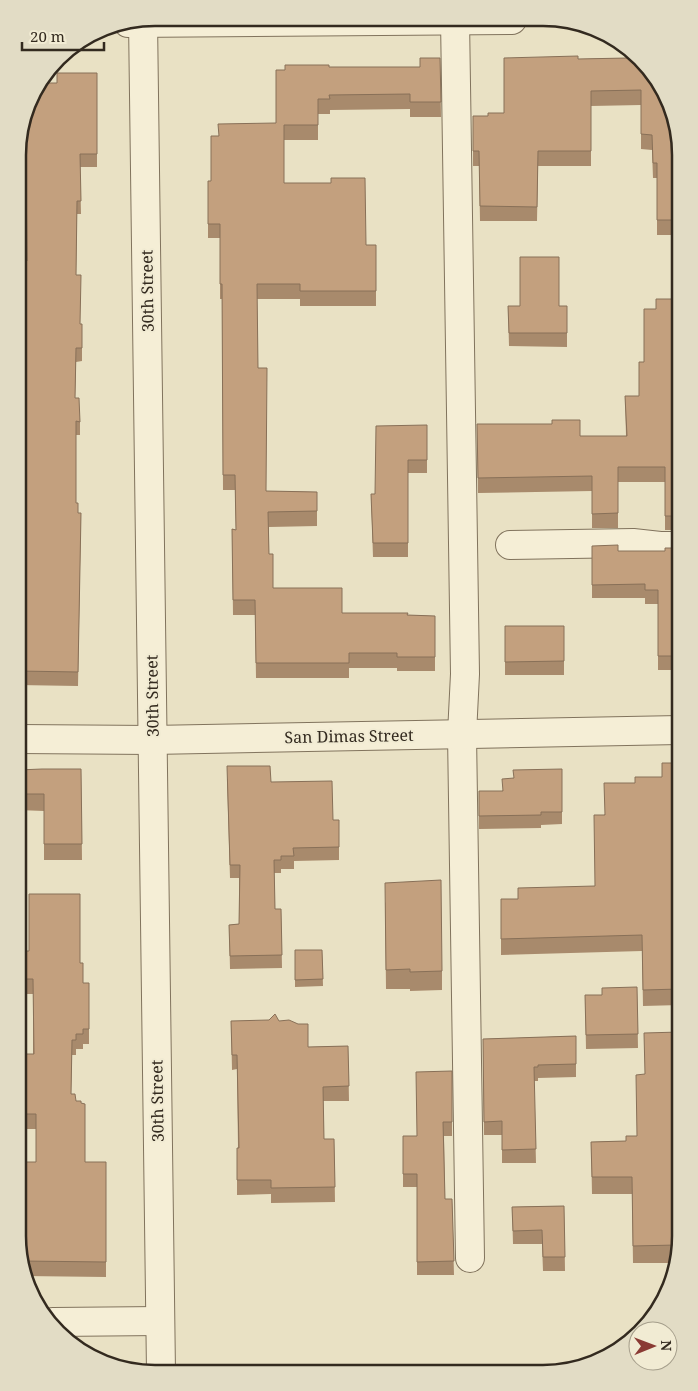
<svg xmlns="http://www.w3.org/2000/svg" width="698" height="1391" font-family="'Noto Serif',serif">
  <rect width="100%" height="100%" fill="#e9e1c4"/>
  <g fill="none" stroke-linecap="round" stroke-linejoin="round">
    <g stroke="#81735d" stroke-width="30">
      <g id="minor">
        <path d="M455,19l10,655 -3,60 8,524"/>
        <path d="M143,20l18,1352"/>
        <path d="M128,23l384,-3"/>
        <path d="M510,545l123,-2 27,3h20"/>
        <path d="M18,739l134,1 528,-10"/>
        <path d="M53,1322l107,-1"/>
      </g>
    </g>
    <use href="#minor" stroke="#f5eed6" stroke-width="28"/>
  </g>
  <g fill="#a88a6c">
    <path d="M440,58l1,59h-31v-8l-80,1v4h-12v26h-34v43l82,62h10v61h-76v-7h-43l1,69 8,123 51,1v34l-48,1v27l4,34 69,25 93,3v55h-38v-3h-48v10h-93l-1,-63h-22l-1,-86 4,1 -1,-40h-12l-1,-191h-2v-61h-12v-57h3l7,-45 58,-13 53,-56h91z"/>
    <path d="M627,58l53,97v80h-23v-57h-4l-1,-28 -11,-1v-44l-50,1v60h-53l-1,55h-57l-1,-55h-6v-50h15l16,-3 74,-54z"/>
    <path d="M97,73v94h-17l1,47h-4l-1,61 4,49h2v37l-6,1 -1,36 5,24v13h-4v68l2,10h3l-3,173 -60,-1v-121h3v-84h-3v-126h5v-40h-5l1,-53h8l-1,-81h-7v-42l38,-55z"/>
    <path d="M680,299v231h-15v-48h-47v46h-26v-37l-114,2 -1,-69 103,12h46l-1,-40h14l5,-34 12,-53z"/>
    <path d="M508,306h59v41l-58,-1z"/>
    <path d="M427,425v48h-19v84h-35l-2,-63h4z"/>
    <path d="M592,546l26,5h47l15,-3v122h-22v-66h-13v-6h-53z"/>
    <rect x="505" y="626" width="59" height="49"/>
    <path d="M680,763v242l-37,1 -1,-55 -141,4v-56h17l77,-13 9,-71 31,-32 27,-6z"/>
    <path d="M81,769l1,91h-38v-49l-26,-1v-40z"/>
    <path d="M562,769v55l-21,1v3l-62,1v-38h23l11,-13z"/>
    <path d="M227,779l44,3 62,38h6v40l-45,1v8h-13v4h-7l1,36h6l1,59 -52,1 -1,-44 10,-1v-46h-9z"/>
    <path d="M385,902l57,69v19l-32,1v-2h-24z"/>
    <path d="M295,950h27l1,36 -28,1z"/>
    <path d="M18,951l62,12 3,20h6v61h-6v5h-7v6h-4l-1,39 5,7 9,61h21v115l-82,-1 -6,-40 18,-74v-33h-18v-75h15v-60h-15z"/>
    <path d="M637,987l1,61 -52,1 -1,-54h17z"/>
    <path d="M231,1021h48l29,26 40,-1 1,55h-26l1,38h10l1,63 -64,1v-9l-34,1v-47h1l-1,-79 -5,1z"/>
    <path d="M576,1036v41l-38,1v3h-4l2,82h-34v-28h-18l-1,-96z"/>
    <path d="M452,1071v65h-8l1,63h7l2,76h-37v-88h-14v-51h14z"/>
    <path d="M626,1141l54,104 -6,18h-41l-1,-69h-40l-1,-52z"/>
    <path d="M564,1206l1,65h-22l-1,-27h-29l-1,-37z"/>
  </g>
  <g fill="#c3a07e" stroke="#887058">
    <path d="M627,50h3l4,2 39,59 7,44v65h-23v-57h-4l-1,-28 -11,-1v-44l-50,1v60h-53l-1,56 -57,-1 -1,-55h-6v-35h15v-3h16v-55l74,-2v3l49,-1z"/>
    <path d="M420,58h20l1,44h-31v-8l-81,1 1,4h-12v26h-34v58h47v-5h34l1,67h10v46h-76v-7h-43l1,84h9l-1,123 51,1v19l-49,1 1,42h4v34h69v25h66l-1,2 28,1v41h-38v-4h-48v10h-93l-1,-63h-22l-1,-71 4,1 -1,-55h-12l-1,-191h-2v-60h-12v-43h3v-45h8l-1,-12 58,-1v-53h9v-5h44v2h91z"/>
    <path d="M57,73h40v81h-17l1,47h-4l-1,74h5l-1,49h2v24h-6l-1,50h4l1,24 -4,-1v82h2v10h3l-3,159 -60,-1v-107h3v-97h-3v-113h5v-53h-5l1,-40h8l-1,-94h-7v-29l13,-44 8,-11h17z"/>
    <path d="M520,257h39v49h8v27h-58l-1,-27h12z"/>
    <path d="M656,299h24v217h-15v-49h-47v46l-26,1v-38l-114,2 -1,-54h75v-4h28v16h47l-2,-40h14v-34h5v-53h12z"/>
    <path d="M427,425v35h-19v83h-35l-2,-49h4l1,-68z"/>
    <path d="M618,545v6h47v-3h15v108h-22v-66h-13v-6l-53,1v-39z"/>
    <path d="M505,626h59v35l-59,1z"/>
    <path d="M662,763h18v226l-37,1 -1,-55 -141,4v-40h17v-11l77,-2 -1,-71h11l-1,-32h31v-6h27z"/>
    <path d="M227,766h43l1,16 61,-1 1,39h6v27l-46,1 1,8h-13v4h-7l1,49h6l1,46 -52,1 -1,-31 10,-1 1,-59h-10z"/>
    <path d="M42,769h39l1,75h-38v-50h-26v-24z"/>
    <path d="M562,769v43h-21v3l-62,1v-25h24l-1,-12 12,-1 -1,-8z"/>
    <path d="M441,880l1,91 -32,1v-3l-24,1 -1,-87z"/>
    <path d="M29,894h51v69h3v20h6v46h-6v5h-7v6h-4l-1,54h4l1,7h5v2l4,1v58h21v100l-84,-1 -4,-25v-74h18v-48h-18v-60h16l-1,-75h-15v-28h11z"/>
    <path d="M295,950h27l1,29 -28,1z"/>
    <path d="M637,987l1,47 -52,1 -1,-40h17v-7z"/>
    <path d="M275,1014l4,7 10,-1 9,4h10v23l40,-1 1,40 -26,1 1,52h10l1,48 -64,1v-8h-34v-32h2l-2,-93h-5l-1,-34 38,-1z"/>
    <path d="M680,1032v213l-3,7 -1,-7 -43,1 -1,-69h-40l-1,-35 35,-1v-5h11l-1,-61 9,-1 -1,-41z"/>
    <path d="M576,1036v28l-38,1v2h-4l2,82 -34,1v-29l-18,1 -1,-83z"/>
    <path d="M452,1071v51h-9l2,77h7l2,62 -37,1v-88h-14v-38h14l-1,-64z"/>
    <path d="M564,1206l1,51h-22l-1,-27 -29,1 -1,-24z"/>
  </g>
  <g text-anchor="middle" stroke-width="4" stroke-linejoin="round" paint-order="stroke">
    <g font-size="16" fill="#332a1f" stroke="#f1ebd3">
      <text transform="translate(147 291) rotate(-91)" y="6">30th Street</text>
      <text transform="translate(152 696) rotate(-91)" y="6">30th Street</text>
      <text transform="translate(349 736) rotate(-1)" y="6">San Dimas Street</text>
      <text transform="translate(157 1101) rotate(-91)" y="6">30th Street</text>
    </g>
  </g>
  <path d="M0 0H698V1391H0ZM155 26H543A129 129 0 0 1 672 155V1236A129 129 0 0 1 543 1365H155A129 129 0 0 1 26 1236V155A129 129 0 0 1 155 26Z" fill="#e2dcc5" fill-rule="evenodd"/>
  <path fill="none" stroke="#332a1f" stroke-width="2.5" d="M155 26H543A129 129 0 0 1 672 155V1236A129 129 0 0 1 543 1365H155A129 129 0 0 1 26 1236V155A129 129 0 0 1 155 26Z"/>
  <g transform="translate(653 1346) rotate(89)"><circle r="24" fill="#f1ebd3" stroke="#a59e8b"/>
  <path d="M0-4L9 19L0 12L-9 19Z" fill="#8a3a33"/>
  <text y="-8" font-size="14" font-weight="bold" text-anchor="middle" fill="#332a1f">N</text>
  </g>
  <path d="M22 42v8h82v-8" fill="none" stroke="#332a1f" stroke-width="2.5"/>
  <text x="30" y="42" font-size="15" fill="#332a1f" stroke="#f1ebd3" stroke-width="4" paint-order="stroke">20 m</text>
</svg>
